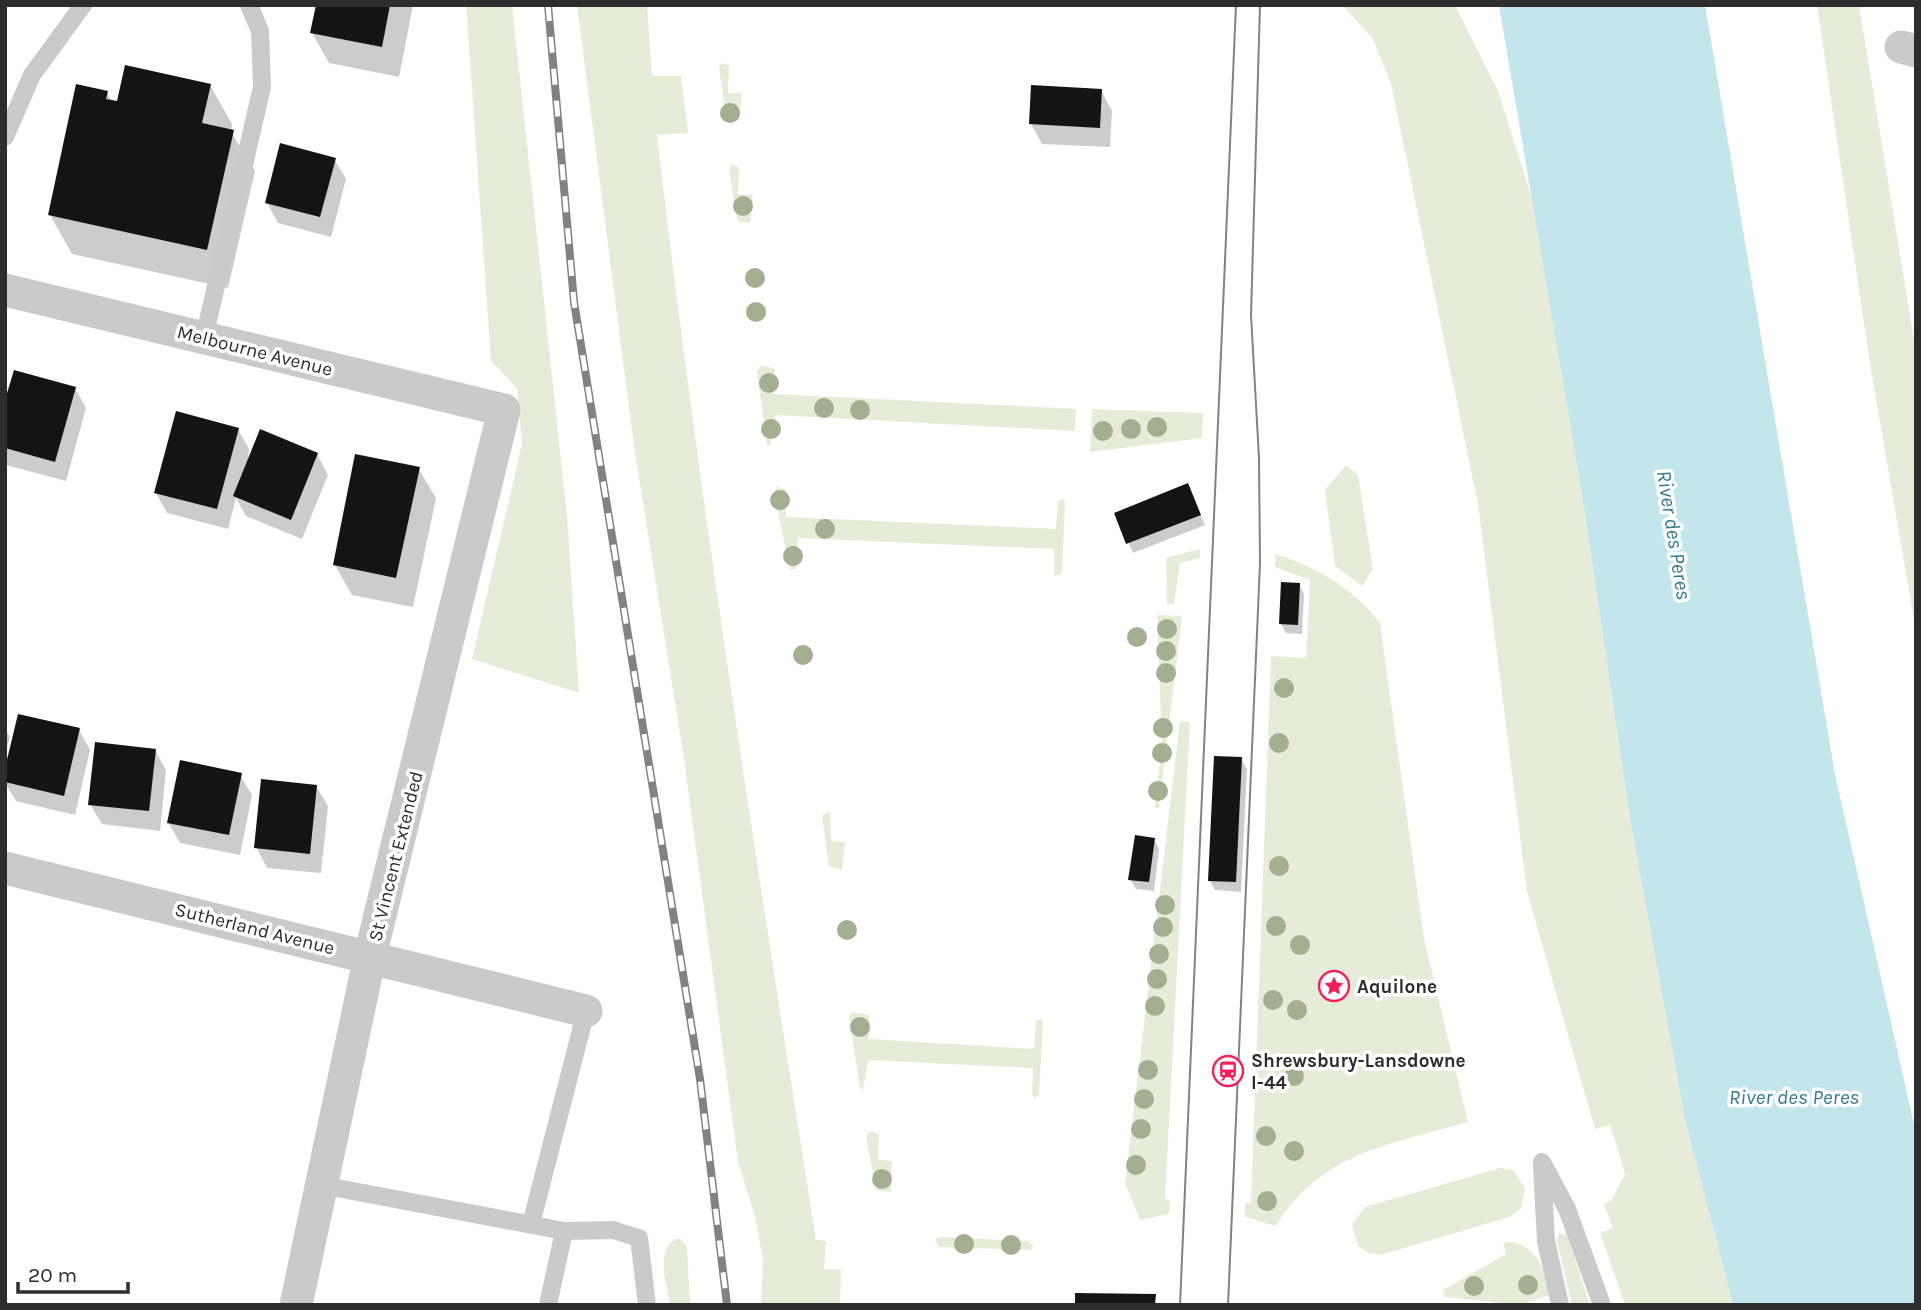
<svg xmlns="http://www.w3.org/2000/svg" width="1921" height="1310" font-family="Karla,sans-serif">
  <rect width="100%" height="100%" fill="#fff"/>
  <g fill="#e7ecd8">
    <path d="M466,5h46l55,510 12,178 -107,-34 50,-215 -5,-56 -26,-27z"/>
    <path d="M577,5h70l5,71h29l7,57 -31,2c43,370 101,738 159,1105l10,1 -2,28 17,1 -1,35h-79l2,-46 -8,-42 -17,-55 -54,-403 -50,-313z"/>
    <path d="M1342,5h113l43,86 34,107 50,297 49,330 54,295 48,185h-108l-25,-72 13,-5 -9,-24 7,-3 14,-27 -15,-49 -15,4 -68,-237 -49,-388 -87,-420 -18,-45z"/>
    <path d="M1817,5h42l57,347v279l-46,-267z"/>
    <path d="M722,63l7,3 -1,27h14l-3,28 -13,-4 -7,-50z"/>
    <path d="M732,164l7,4 -1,26 15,1 -3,28 -11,-1 -2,-3 -8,-50z"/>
    <path d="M761,365l14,4 -1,25 302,15 -1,22 -300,-16 -5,31 -3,-2 -10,-73z"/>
    <path d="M1092,409l111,4 -1,25 -112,14z"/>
    <path d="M1346,465l12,10 15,94 -11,17 -27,-20 -10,-76z"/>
    <path d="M777,487l9,2v28l270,12 2,-28 5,-3 2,4 -3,72 -8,2v-27l-256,-11 -2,31 -6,1 -16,-78z"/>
    <path d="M1200,549v9l-20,5 -6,41h-7l-1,-46z"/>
    <path d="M1275,554c41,12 79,35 105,69l44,316 44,183c-76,22 -147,30 -192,104l-31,-9v-14h6l20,-547 35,2 4,-78 -35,-13z"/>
    <path d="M1157,615l25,1 -23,192h-4l7,-63z"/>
    <path d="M1180,721l10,1 -25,477 5,1 -1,14 -29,6 -15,-37z"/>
    <path d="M830,811l1,30 14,1 -3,28 -13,-4 -7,-50z"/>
    <path d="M852,1012l17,3v24l165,10 2,-28 4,-2 3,2 -4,74 -5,3 -2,-4 1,-26 -165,-8 -5,30 -3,-2 -11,-72z"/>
    <path d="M870,1131l9,3 -1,26 14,1 -1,31 -15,-2 -10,-54z"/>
    <path d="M1500,1168l13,2 12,18 -4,20 -9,8 -131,39 -12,-2 -11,-7 -6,-22 13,-17z"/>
    <path d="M1559,1233l8,2 23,70h-18l-15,-64z"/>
    <path d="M939,1237l90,4 4,6 -2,3 -92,-3 -4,-7z"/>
    <path d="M679,1238l8,8 3,59h-20c-3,-21 -17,-58 9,-67z"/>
    <path d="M1508,1242c29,1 37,29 41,53l-27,10 -78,-8 -1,-7 63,-36 -3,-10z"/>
  </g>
  <path fill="#c3e6ed" d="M1499,5h206l130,769 81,359v172h-183l-48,-185 -54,-295 -49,-330z"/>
  <g fill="#0003">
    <path d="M318,5h95l-14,72 -70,-14 -17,-30z"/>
    <path d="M210,85l22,39 -1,8 24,39 -27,117 -156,-34 -22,-39 57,-123 5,10 7,1z"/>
    <path d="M1101,90l11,21 -2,36 -68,-3 -11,-20z"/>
    <path d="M334,159l12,20 -15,58 -53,-14 -11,-20z"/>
    <path d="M75,388l11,20 -20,73 -60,-16 -1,-59z"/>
    <path d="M238,429l11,20 -1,14 69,-9 11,21 -26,64 -56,-23 -10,-18 -8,31 -61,-16 -11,-20z"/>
    <path d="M418,468l18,30 -23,109 -61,-12 -17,-30z"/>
    <path d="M1188,485l17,40 -72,28 -17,-39z"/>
    <path d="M1299,584l5,10 -2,40 -16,-1 -5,-9z"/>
    <path d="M5,729l5,8 -5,17z"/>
    <path d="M79,730l11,20 -15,65 -59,-14 -11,-18v-7z"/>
    <path d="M155,750l11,20 -6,61 -58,-7 -12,-20z"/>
    <path d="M1241,759l6,10 -6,123 -26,-2 -5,-9z"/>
    <path d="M240,775l12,20 -12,60 -60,-12 -12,-21z"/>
    <path d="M316,786l12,20 -7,67 -54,-5 -11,-21z"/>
    <path d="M1154,839l5,10 -5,42 -18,-2 -6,-10z"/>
  </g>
  <g fill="#141414">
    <path d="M316,5h74l-8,42 -72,-14z"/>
    <path d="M125,65l86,19 -9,39 32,7 -27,120 -159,-35 28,-131 32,7 -2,8 11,2z"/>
    <path d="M1031,85l71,4 -2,39 -71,-4z"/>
    <path d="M280,143l56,15 -16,59 -55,-14z"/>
    <path d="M14,370l62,17 -21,75 -50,-14v-48z"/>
    <path d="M176,411l63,17 -22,81 -63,-16z"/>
    <path d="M260,429l58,24 -27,67 -58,-24z"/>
    <path d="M355,454l65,13 -24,111 -63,-13z"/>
    <path d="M1188,483l13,32 -75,29 -12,-31z"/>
    <path d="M1281,582l19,1 -2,42 -19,-1z"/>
    <path d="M18,714l62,14 -16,68 -59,-14v-14z"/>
    <path d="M95,742l61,7 -7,62 -61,-6z"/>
    <path d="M1214,756l28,1 -6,125 -28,-1z"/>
    <path d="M180,760l62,13 -13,62 -62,-12z"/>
    <path d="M261,779l56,6 -7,69 -56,-6z"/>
    <path d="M1135,835l20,3 -6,44 -21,-2z"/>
    <path d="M1075,1293l81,1 -1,11h-80z"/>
  </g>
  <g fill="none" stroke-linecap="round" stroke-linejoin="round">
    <g stroke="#cacaca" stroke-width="18">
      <path d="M5,137l27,-62 51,-70"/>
      <path d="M204,338l58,-251 -2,-56 -11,-26"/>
      <path d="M1542,1162l25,47 35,96"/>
      <path d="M1542,1166l4,75 14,64"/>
      <path d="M321,1185l243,46 -16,74"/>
      <path d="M531,1224l55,-213"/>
      <path d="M564,1231l49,-1 26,8 8,67"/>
    </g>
    <g stroke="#cacaca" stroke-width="33">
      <path d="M1901,47l15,4"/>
      <path d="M5,290l499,120 -134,546 -74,349"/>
      <path d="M5,868l581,143"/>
    </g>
    <g stroke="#828282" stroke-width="2">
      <path d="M1180,1305l56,-1300"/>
      <path d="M1228,1305l32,-742 -1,-105 -8,-143 9,-310"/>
    </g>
    <g stroke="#828282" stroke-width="8">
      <path id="rail" d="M548,5l26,297 126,777 27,226"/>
    </g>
    <use href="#rail" stroke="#fff" stroke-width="5" stroke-dasharray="16" stroke-linecap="butt"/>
  </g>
  <g fill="#a4ae91">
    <circle cx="730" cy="113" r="10"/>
    <circle cx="743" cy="206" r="10"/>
    <circle cx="755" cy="278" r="10"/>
    <circle cx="756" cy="312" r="10"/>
    <circle cx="769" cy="383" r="10"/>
    <circle cx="824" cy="408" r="10"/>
    <circle cx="860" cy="410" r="10"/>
    <circle cx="1157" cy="427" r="10"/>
    <circle cx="771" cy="429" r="10"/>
    <circle cx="1131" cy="429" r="10"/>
    <circle cx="1103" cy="431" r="10"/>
    <circle cx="780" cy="500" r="10"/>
    <circle cx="825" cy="529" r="10"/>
    <circle cx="793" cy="556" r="10"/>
    <circle cx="1167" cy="629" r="10"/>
    <circle cx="1137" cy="637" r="10"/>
    <circle cx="1166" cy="651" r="10"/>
    <circle cx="803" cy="655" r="10"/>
    <circle cx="1166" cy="673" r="10"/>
    <circle cx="1284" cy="688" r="10"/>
    <circle cx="1163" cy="728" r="10"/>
    <circle cx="1279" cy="743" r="10"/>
    <circle cx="1162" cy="753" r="10"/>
    <circle cx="1158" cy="791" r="10"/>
    <circle cx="1279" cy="866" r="10"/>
    <circle cx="1165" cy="905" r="10"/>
    <circle cx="1276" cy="926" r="10"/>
    <circle cx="1163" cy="927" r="10"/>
    <circle cx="847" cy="930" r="10"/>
    <circle cx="1300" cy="945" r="10"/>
    <circle cx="1159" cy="954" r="10"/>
    <circle cx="1157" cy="979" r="10"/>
    <circle cx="1273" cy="1000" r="10"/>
    <circle cx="1155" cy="1006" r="10"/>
    <circle cx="1297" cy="1010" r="10"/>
    <circle cx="860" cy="1027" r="10"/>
    <circle cx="1148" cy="1070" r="10"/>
    <circle cx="1294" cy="1076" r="10"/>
    <circle cx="1144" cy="1099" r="10"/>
    <circle cx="1141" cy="1129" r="10"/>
    <circle cx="1266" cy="1136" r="10"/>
    <circle cx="1294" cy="1151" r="10"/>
    <circle cx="1136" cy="1165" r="10"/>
    <circle cx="882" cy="1179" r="10"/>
    <circle cx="1267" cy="1201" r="10"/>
    <circle cx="964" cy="1244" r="10"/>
    <circle cx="1011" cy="1245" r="10"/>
    <circle cx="1528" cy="1285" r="10"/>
    <circle cx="1474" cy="1286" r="10"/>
  </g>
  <defs>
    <g id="sight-ring" transform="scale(1.575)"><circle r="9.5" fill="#fff" stroke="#f3205b" stroke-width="1.5"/><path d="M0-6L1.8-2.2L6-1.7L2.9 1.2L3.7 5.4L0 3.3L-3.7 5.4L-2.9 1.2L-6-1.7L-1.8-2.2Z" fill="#f3205b"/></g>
    <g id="station-ring" transform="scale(1.575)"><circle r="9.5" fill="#fff" stroke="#f3205b" stroke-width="1.5"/><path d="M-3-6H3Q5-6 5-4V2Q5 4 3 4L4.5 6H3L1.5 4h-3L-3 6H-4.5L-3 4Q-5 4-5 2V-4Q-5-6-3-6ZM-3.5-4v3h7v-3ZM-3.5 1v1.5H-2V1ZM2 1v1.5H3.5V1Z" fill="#f3205b"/></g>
  </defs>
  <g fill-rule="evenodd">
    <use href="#sight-ring" x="1334" y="986"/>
    <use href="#station-ring" x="1228" y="1071"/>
  </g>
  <g text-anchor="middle" stroke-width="7" stroke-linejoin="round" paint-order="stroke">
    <g font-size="19" fill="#2d2d2d" stroke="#fff">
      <text transform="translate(255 350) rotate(14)" y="7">Melbourne Avenue</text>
      <text transform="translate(395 856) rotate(-76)" y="7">St Vincent Extended</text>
      <text transform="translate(255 928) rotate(14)" y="7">Sutherland Avenue</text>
    </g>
    <g font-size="19" font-weight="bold" fill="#2d2d2d" stroke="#fff" text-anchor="start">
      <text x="1357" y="993">Aquilone</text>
      <text x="1251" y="1067">Shrewsbury-Lansdowne<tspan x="1251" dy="22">I-44</tspan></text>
    </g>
    <g font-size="21" font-style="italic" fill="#337d8d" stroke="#fff">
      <text transform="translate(1674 535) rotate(81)" y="7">River des Peres</text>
      <text x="1794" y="1104">River des Peres</text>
    </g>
  </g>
  <rect width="1921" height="1310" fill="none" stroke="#2d2d2d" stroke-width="14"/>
  <path d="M18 1282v10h110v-10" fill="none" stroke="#2d2d2d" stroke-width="3.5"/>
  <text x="28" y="1282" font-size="21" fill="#2d2d2d" stroke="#ffffff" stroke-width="5" paint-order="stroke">20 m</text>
</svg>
